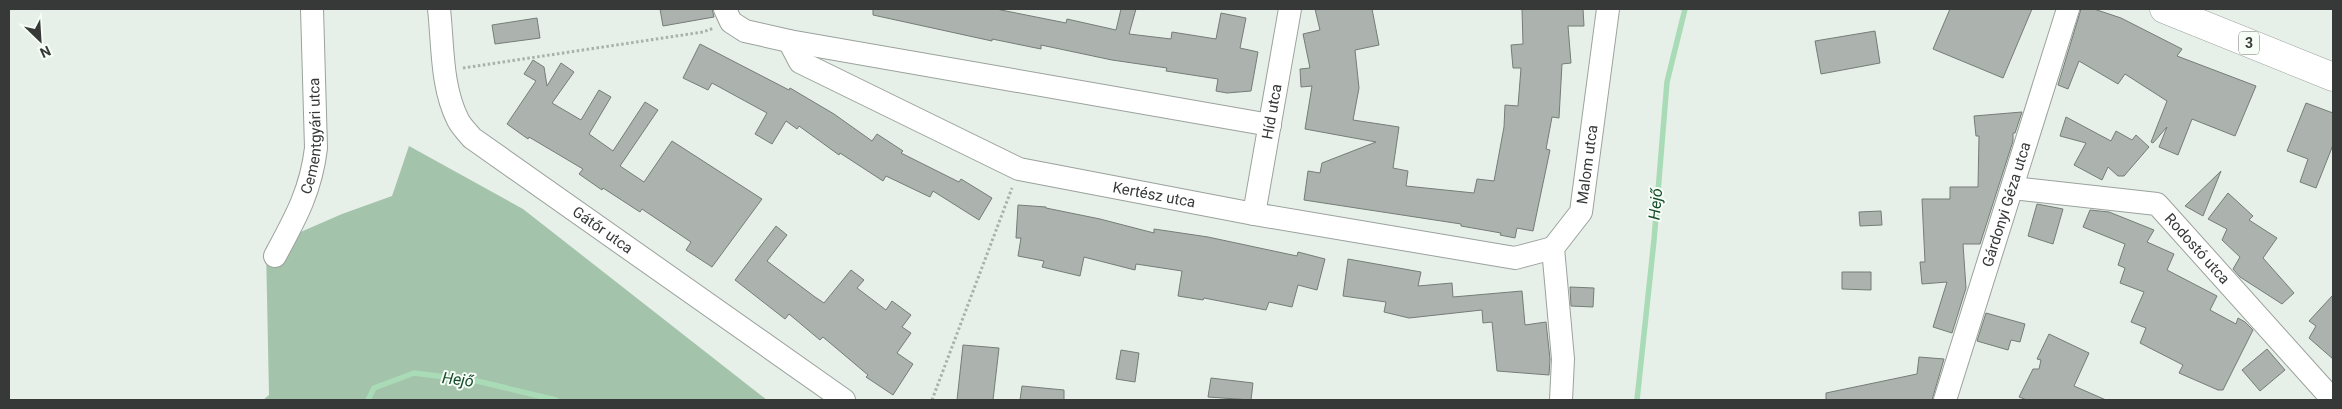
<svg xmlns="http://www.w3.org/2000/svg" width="2342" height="409" font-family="Roboto,sans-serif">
  <rect width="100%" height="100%" fill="#e7efe9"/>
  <path fill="#a4c3ab" d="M409,146l114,63 244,191h-504l6,-5 -3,-148 76,-33 50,-18z"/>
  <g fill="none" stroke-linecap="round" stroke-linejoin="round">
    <g stroke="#a9dbb6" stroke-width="5.5">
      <path d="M368,400l6,-12 40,-15 63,8 79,19"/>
      <path d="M1637,400l17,-160 13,-158 18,-73"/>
    </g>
  </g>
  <g fill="#acb3ae" stroke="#767d78">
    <path d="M660,9h52l2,8 -51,9z"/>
    <path d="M873,9h123l70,14 1,-4 49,11 5,-21h15l-7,25 42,5 1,-7 44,7 5,-26 25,5 -6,30 18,4 -7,39 -24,2 -11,-2 2,-12 -52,-8 1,-3 -55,-8 -71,-15v4l-49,-10v2l-119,-26z"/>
    <path d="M1315,9h57l7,36 -24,5 4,38 -6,32 46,7 -6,41 15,3 -2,15 68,7 3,-14 17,2 10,-54 1,-22 13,1 3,-38h-8l-2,-23 12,-1 -1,-35h61l1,17h-16l3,37 -9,1 -3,54 -7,-1 -6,32 4,1 -17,81 -16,-3 -2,10 -15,-3 1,-2 -40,-7v-2l-157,-24 4,-29 12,2 2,-10 54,-21 -71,-13 7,-43 -11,1 -1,-18 10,-1 -7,-34 17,-4z"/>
    <path d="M1950,9h82l-29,69 -70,-29z"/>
    <path d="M2081,9h13l27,9 61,31 -5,7 79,30 -21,50 -43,-17 -14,36 -19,-8 8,-20 -14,16 -2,-1 16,-41 -42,-27 -7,10 -39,-23 -11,28 -10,-4z"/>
    <path d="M537,18l3,20 -45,6 -3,-19z"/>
    <path d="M1875,31l5,32 -59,11 -6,-33z"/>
    <path d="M700,44l89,46 1,-2 44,26 38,27 5,-7 26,17 -2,2 58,29 2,-3 31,19 -13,22 -46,-29 -3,6 -44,-21 -3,5 -43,-28 -1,2 -40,-29 -2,3 -11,-8 -14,23 -17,-10 12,-21 -55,-30 -4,7 -25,-12z"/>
    <path d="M533,60l11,7 3,19 14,-23 13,9 -22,31 29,17 18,-30 12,7 -22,37 24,17 32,-49 13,8 -38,56 24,16 28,-41 90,58 -50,68 -26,-17 5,-8 -49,-33 -2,3 -37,-24 -1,2 -23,-16 4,-5 -54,-32 -1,2 -21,-15 29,-43 -12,-7z"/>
    <path d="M2306,103l27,10v32l-17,43 -16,-6 8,-23 -21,-8z"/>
    <path d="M2022,112l-7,21h-2v8l-33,103h-17l3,44 -14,45 -19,-6 14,-45 -25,2 -2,-22h5l-3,-63h28v-12h28l1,-51h-3l-2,-20z"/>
    <path d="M2066,117l45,24 5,-10 16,9 4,-5 13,12 -25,29h-6l-10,-9 -6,13 -28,-15 12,-22 -26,-7z"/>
    <path d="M2221,171l-18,45 -18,-10z"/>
    <path d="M2228,193l25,23 -4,4 28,18 -14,20 31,35 -12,11 -42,-27 -7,-8 7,-12 -18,-17 5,-11 -19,-10z"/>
    <path d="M2037,204l26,5 -10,35 -25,-8z"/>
    <path d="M1018,205l28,2v1l54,11 54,14v-4l54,8 89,19 1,-4 27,7 -8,31 -19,-5 -6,22 -23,-5 -3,8 -62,-12 -1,2 -25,-4 4,-25 -46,-7 -1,6 -51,-13 -4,19 -38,-9 2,-6 -26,-5 3,-18h-5z"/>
    <path d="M2090,210l19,2 45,18 -7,12 27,12 -7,16 50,26 -7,14 26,14 2,-6 7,4 8,8 -30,60h-5l-39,-17 4,-8 -43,-22 6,-15 -15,-6 13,-30 -24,-9 5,-15 -7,-3 7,-21 -42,-17z"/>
    <path d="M1881,211l1,14 -22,1 -1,-14z"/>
    <path d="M776,226l11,9 -20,26 48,36 9,6 27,-33 13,10 -7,8 29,22 6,-9 19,14 -9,12 9,6 -14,20 16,11 -20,31 -27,-18 2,-2 -45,-38 -3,3 -31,-26 -4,5 -50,-39z"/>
    <path d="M1348,259l73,13 -3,14 34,-3 1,14 69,-6 3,34 21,-3 4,37 -1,16 -52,-4 -5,-49 -9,1 -1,-13 -73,8 -25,-6 2,-10 -43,-6z"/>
    <path d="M1842,272h29v18l-29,-1z"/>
    <path d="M1570,287l24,1 -1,19 -22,-1z"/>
    <path d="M2333,295v64l-24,-21 7,-12 -7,-5z"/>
    <path d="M1986,313l39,11 -5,18 -9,-2 -3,10 -31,-9z"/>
    <path d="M2049,334l40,19 -15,33 32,14h-79l-8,-3 14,-28h6l2,-9 -4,-1z"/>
    <path d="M963,345l36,3 -6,52h-36z"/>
    <path d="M2267,349l18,21 -25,21 -18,-21z"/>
    <path d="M1121,350l18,3 -4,29 -19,-3z"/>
    <path d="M1919,357l25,2 -12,41h-106v-7l91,-19z"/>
    <path d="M1211,378l42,5 -2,17 -43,-3z"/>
    <path d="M1022,386l42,4v10h-44z"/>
  </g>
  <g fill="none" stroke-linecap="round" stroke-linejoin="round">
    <g stroke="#9ba29c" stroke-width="24">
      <g id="minor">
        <path id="s1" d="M439,9c4,35 2,78 19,111 3,6 9,12 14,18l372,262"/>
        <path d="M725,9l6,13 14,9 44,10 481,84"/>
        <path id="s2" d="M789,41l11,21 219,107 235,45 261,44 38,-10"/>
        <path id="s3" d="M2013,188l144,16 176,196"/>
        <path id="s4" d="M1254,214l36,-205"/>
        <path id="s5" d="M275,256c20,-37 36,-65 41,-108l-4,-139"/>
        <path id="s6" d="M1561,400l2,-41 -10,-111 28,-36 27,-203"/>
        <path id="s7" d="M1945,400l123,-391"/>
      </g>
    </g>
    <g stroke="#9ba29c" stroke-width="29">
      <path id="primary" d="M2164,9l169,68"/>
    </g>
    <g stroke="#aab1ac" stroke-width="3" stroke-dasharray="2.5 2.5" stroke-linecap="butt">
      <path d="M463,68l240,-36 11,-4"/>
      <path d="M932,400l80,-212"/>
    </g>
    <use href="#minor" stroke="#fff" stroke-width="22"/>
    <use href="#primary" stroke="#fff" stroke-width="28"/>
  </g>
  <g text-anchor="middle" stroke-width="4" stroke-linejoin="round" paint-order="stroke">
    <rect fill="#f5fdf6" stroke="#6f7470" stroke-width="1" x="2239" y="31.5" width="20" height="23" rx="4"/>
    <g font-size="14" font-weight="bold" fill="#363937">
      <text x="2249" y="48">3</text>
    </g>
    <g font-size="15" fill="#363937" stroke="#f5fdf6">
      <text dy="5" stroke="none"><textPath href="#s4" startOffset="104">Híd utca</textPath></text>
      <text dy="5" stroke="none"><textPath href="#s5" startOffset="128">Cementgyári utca</textPath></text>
      <text dy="5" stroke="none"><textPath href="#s6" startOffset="246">Malom utca</textPath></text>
      <text dy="5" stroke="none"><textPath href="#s2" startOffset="405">Kertész utca</textPath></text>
      <text dy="5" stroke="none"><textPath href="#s7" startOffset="205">Gárdonyi Géza utca</textPath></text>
      <text dy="5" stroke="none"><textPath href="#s1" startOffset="296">Gátőr utca</textPath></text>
      <text dy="5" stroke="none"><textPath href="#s3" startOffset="205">Rodostó utca</textPath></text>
    </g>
    <g font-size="16" font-style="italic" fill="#144c29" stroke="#f5fdf6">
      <text transform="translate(1655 204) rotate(-85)" y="6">Hejő</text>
      <text transform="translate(458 379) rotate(7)" y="6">Hejő</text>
    </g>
  </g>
  <rect width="2342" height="409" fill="none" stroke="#363937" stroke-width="20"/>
  <g transform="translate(40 40) rotate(155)" stroke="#f5fdf6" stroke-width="4" paint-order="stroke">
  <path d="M0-4L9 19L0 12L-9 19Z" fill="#363937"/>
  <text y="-8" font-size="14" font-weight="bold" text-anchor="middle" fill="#363937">N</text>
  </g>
</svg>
